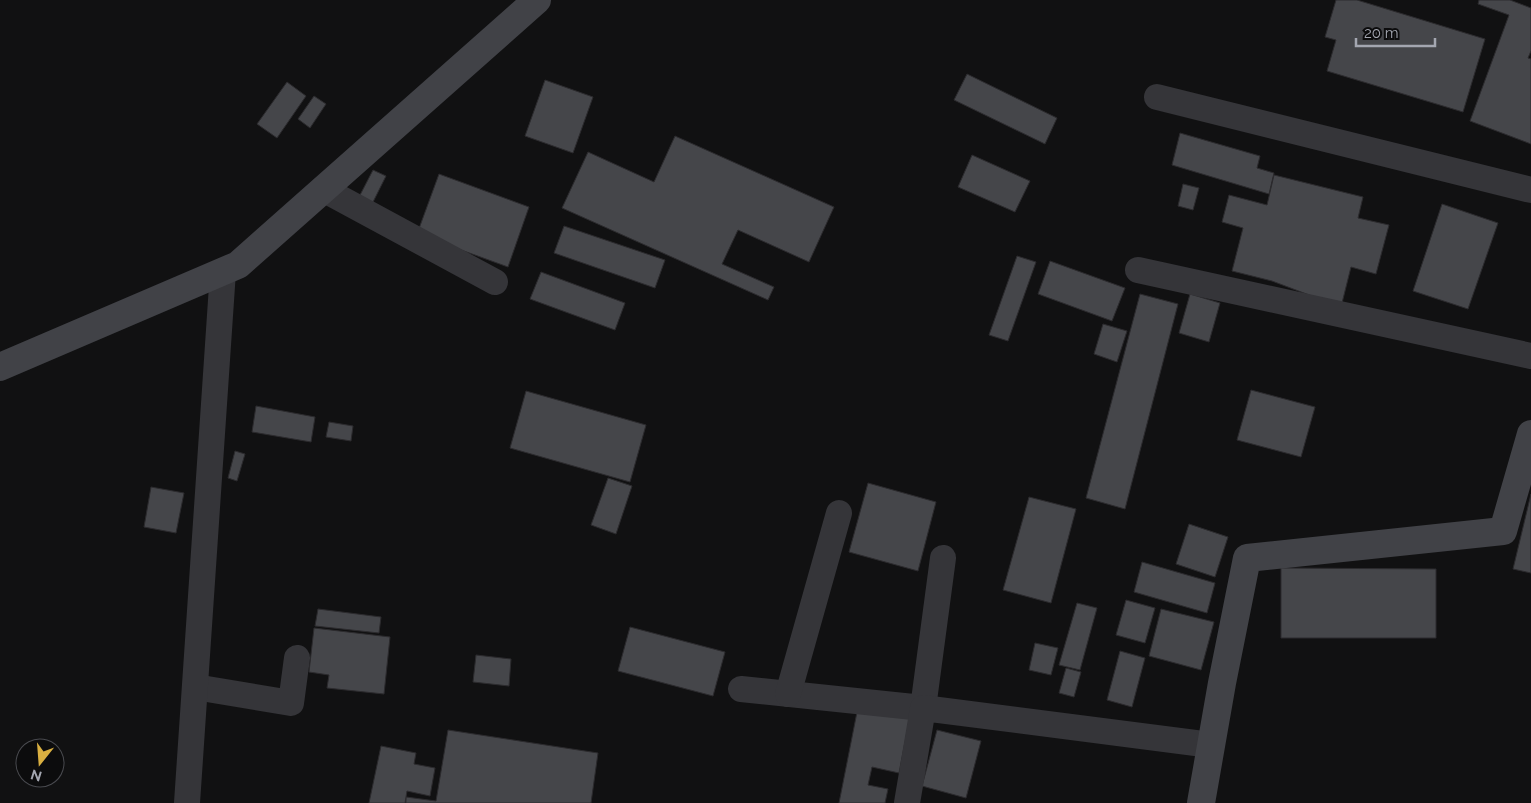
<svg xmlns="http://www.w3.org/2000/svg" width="1531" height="803" font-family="Raleway,sans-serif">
  <rect width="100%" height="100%" fill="#111112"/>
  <g fill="#45464a" stroke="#2c2b2e">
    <path d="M1336,0h21l128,39 -22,73 -136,-41 9,-31 -11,-3z"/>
    <path d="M1479,0h31l21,8v43l-3,7 3,1v85l-61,-23 39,-106 -31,-11z"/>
    <path d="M967,74l90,44 -12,26 -91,-44z"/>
    <path d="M545,80l48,17 -20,56 -48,-17z"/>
    <path d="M287,82l19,14 -29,42 -20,-14z"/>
    <path d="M314,96l12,8 -16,24 -12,-9z"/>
    <path d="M1180,133l80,23 -3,12 17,5 -5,21 -97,-29z"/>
    <path d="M675,136l159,71 -25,55 -71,-32 -16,34 52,23 -6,13 -206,-92 26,-56 66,30z"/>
    <path d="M972,155l58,26 -15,31 -57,-25z"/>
    <path d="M373,170l13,6 -14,28 -13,-7z"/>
    <path d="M439,174l90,33 -21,60 -91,-33z"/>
    <path d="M1274,175l89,22 -5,21 31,7 -13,49 -25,-7 -10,40 -69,-26 -40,-10 11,-43 -21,-6 7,-27 38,10z"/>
    <path d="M1183,184l16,4 -6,22 -15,-4z"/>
    <path d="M1442,204l56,19 -30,86 -55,-18z"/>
    <path d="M564,226l101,34 -10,28 -101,-35z"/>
    <path d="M1017,256l19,6 -28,79 -19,-6z"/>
    <path d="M1050,261l75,27 -13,33 -74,-27z"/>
    <path d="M541,272l84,31 -10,27 -85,-31z"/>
    <path d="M1140,294l38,10 -53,205 -39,-11z"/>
    <path d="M1190,294l30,9 -11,39 -30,-9z"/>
    <path d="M1103,324l24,7 -10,31 -23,-8z"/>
    <path d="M1251,390l64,17 -14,50 -64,-17z"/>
    <path d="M526,391l120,34 -16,57 -120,-34z"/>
    <path d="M256,406l59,11 -4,25 -59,-10z"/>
    <path d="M329,422l24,4 -2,15 -25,-4z"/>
    <path d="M235,451l10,3 -8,27 -9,-3z"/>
    <path d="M608,478l24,8 -16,48 -25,-9z"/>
    <path d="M868,483l68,19 -18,69 -69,-19z"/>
    <path d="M151,487l33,6 -8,40 -32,-6z"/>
    <path d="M1531,494v79l-18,-4z"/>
    <path d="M1029,497l47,12 -25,94 -48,-13z"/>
    <path d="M1189,524l39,13 -13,40 -39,-13z"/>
    <path d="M1142,562l73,21 -8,30 -73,-21z"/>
    <path d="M1281,568l155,1v69h-155z"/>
    <path d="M1126,600l29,8 -10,35 -29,-8z"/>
    <path d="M1077,603l20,5 -17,62 -21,-5z"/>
    <path d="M318,609l63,8 -2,16 -64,-7z"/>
    <path d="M1161,609l53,13 -13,48 -52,-14z"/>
    <path d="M630,627l95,25 -12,44 -95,-25z"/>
    <path d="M314,628l76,9 -6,57 -57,-6 2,-13 -20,-3z"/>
    <path d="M1035,643l23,5 -7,27 -22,-5z"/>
    <path d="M1120,651l25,7 -13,49 -25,-7z"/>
    <path d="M476,655l35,4 -2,27 -36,-4z"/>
    <path d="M1066,668l15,4 -7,25 -15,-4z"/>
    <path d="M858,707l52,9 -11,57 -27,-6 -4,18 20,4 -3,14h-46z"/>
    <path d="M448,730l150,23 -7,50h-185v-6l30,4z"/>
    <path d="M937,730l44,11 -15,57 -44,-12z"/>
    <path d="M381,746l35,7 -2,11 21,4 -5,28 -23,-5 -2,12h-36z"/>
  </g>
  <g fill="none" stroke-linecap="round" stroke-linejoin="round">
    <g stroke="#353539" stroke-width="26">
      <path d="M1157,97l374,93"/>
      <path d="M323,189l172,93"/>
      <path d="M1138,270l393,86"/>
      <path d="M195,687l96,16 6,-45"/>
      <path d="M741,689l182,19 20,-150"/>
      <path d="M788,694l51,-181"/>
      <path d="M187,803l36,-532"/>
      <path d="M907,803l16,-95 288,37"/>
    </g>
    <g stroke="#414247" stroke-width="28">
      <path d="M0,367l238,-102 299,-265"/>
      <path d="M1201,803l21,-120 25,-125 256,-27 28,-97"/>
    </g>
  </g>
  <g transform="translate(40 763) rotate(197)"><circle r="24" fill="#0c0c0d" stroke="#494a4f"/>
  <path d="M0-4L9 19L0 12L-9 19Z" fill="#dab041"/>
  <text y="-8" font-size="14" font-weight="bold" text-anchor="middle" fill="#a4a7b1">N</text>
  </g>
  <path d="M1356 38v8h79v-8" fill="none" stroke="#a4a7b1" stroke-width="2.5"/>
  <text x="1364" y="38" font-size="15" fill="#a4a7b1" stroke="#0c0c0d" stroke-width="4" paint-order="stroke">20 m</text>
</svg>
